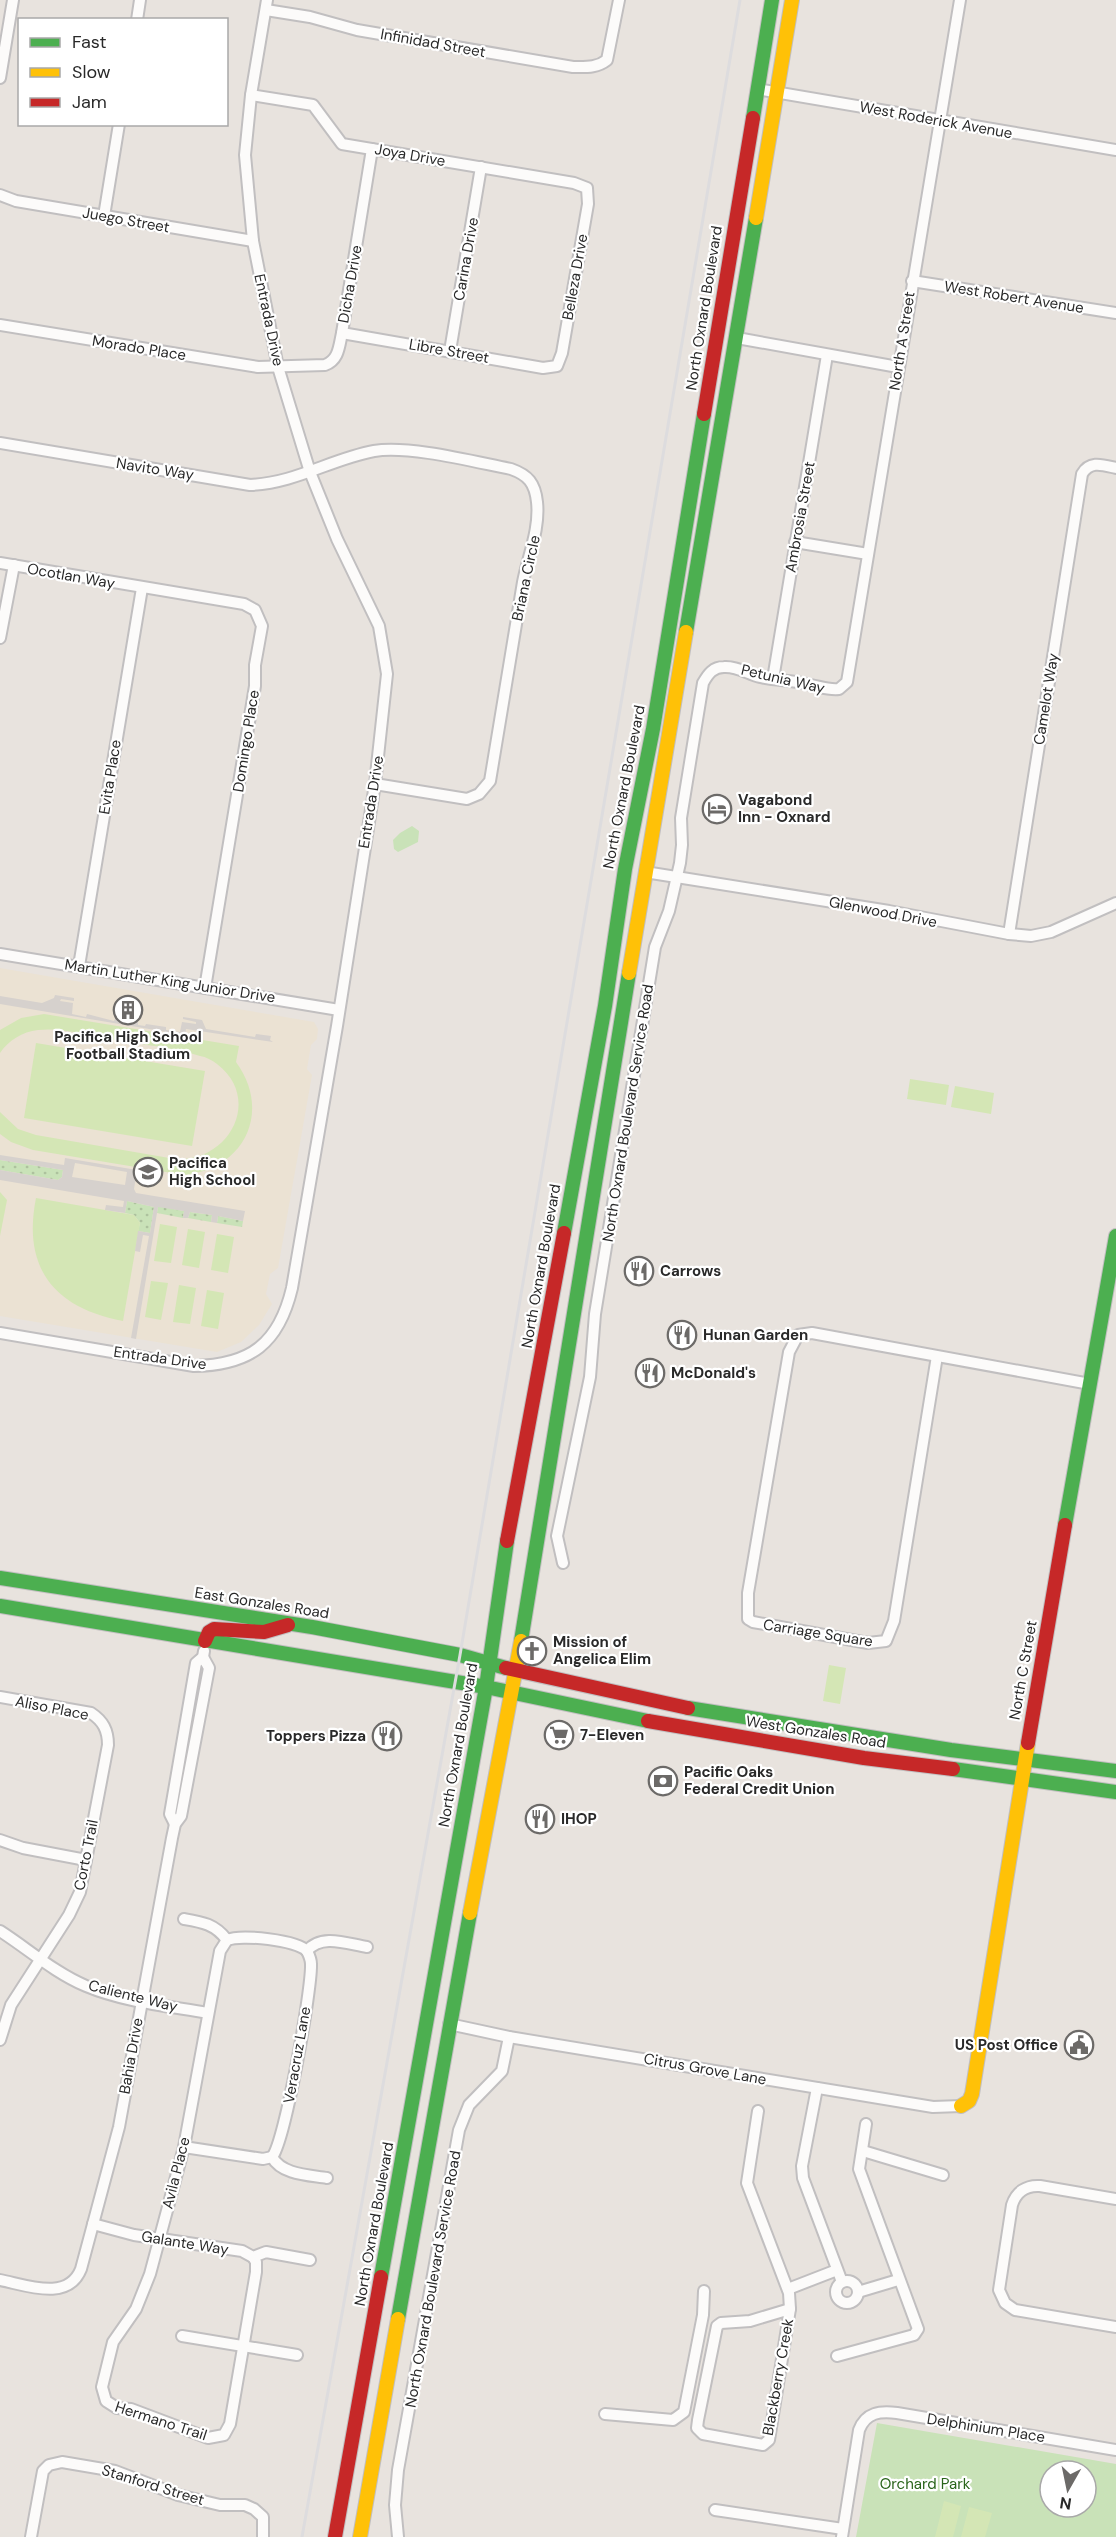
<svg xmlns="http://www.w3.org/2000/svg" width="1116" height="2537" font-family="'DM Sans',sans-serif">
  <defs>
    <pattern id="grass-dots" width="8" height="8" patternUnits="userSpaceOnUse" patternTransform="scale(1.5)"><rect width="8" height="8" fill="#c9e2b8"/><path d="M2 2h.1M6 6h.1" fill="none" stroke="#adc29e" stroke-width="1.8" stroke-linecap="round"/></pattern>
  </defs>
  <rect width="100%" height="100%" fill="#e8e3de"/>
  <path fill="#ebe2d3" d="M0,968l314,54 4,7 -1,10 -6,6 -4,24 5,6 -34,193 -8,6 -4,20 6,10 -13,21 -18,17 -24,10 -217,-36z"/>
  <g fill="url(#grass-dots)">
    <path d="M0,1160l63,10 -1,7 -4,3 -58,-10z"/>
    <path d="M127,1201l27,6 -4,26 -12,-2 2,-8 -6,-8 -9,-2z"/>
    <path d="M158,1206l26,5 -1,7 -26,-5z"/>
    <path d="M190,1212l22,3 -1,7 -23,-4z"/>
    <path d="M218,1216l25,5 -1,6 -25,-4z"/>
  </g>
  <g fill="#c9e2b8" fill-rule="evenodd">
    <path d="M412,826l7,5 -1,11 -20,10 -4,-3 -1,-9 7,-7z"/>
    <path d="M877,2423l239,41v73h-260zM1050,2471h36v36h-36z"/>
  </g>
  <g fill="#d4e6b5">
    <path d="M44,1014l195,32 -3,16c36,49 9,107 -52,113l-151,-25 -22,-8 -11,-8v-22l18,17 18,6 139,24c54,4 88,-60 42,-95 -5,-4 -11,-7 -17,-8 -27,-9 -57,-11 -85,-16 -24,-4 -53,-13 -77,-10 -16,2 -29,10 -38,23v-23l21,-12z"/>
    <path d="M36,1043l169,28 -13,75 -168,-28z"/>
    <path d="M910,1079l39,6 -3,20 -39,-6z"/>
    <path d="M955,1086l39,7 -3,21 -40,-7z"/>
    <path d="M0,1192l7,8 -7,36z"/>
    <path d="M36,1198l98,17 6,8 -17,98c-69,-13 -101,-53 -87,-123z"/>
    <path d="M160,1224l17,3 -6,36 -17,-2z"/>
    <path d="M188,1229l17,3 -6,36 -17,-3z"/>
    <path d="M217,1234l17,3 -6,36 -17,-3z"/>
    <path d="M151,1281l17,2 -7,37 -16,-3z"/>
    <path d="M179,1285l17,3 -6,36 -17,-2z"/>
    <path d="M207,1290l17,3 -6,36 -17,-3z"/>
    <path d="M829,1665l17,3 -6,36 -17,-3z"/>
    <path d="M944,2501l17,5 -8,31h-18z"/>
    <path d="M969,2507l23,6 -7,24h-24z"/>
  </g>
  <g fill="#d6d1cd" fill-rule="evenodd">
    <path d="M55,995l19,3v3l-13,-2 -1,2 13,2 -1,11 14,3 1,-3 27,7 1,-2 23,3v3l7,1 1,-2 20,3v3l14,2 2,-10 14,2v-2l-13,-3v-2l19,3 4,9 49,8 1,-3 15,2 -1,4 3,2 -87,-13 -1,6 -185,-31v-8l42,7 12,-5z"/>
    <path d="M0,1155l64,10 1,-7 72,12 -3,19 2,4 109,18 -2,10 -25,-5 -1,7 -6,-1 1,-7 -22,-3 -2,6h-5l1,-7 -26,-4 -22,132 -5,-1 18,-102 -6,-1 -3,17 -5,-1 3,-20 12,2 4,-26 -27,-6 -2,12 -20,-3 1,-5 17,2 1,-6 -124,-21v-10l58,10 4,-3 1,-7 -63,-10zM75,1163l52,9 -2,13 -53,-8z"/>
  </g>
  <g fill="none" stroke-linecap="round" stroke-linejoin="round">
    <g stroke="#c1bfc0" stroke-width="14">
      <g id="street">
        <path d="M266,10l44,7 47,13 216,37c13,0 24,1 34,-7l12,-60"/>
        <path d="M137,20l3,-20"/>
        <path d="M0,78l13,-78"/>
        <path d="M757,89l359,61"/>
        <path d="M251,95l62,10 29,39 232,39 13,5 1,16 -26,149 -5,13 -14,2 -201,-35"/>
        <path d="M0,195l16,6 237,40"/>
        <path d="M104,216l15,-92"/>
        <path d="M912,281l204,32"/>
        <path d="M0,325l258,42 67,-2c14,-5 14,-19 17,-32l30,-184"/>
        <path d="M737,338l161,29"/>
        <path d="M450,351l31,-184"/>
        <path d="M0,443l250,42c46,-2 81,-26 124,-34 35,-6 101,11 137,18 17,6 24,14 26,33 3,27 -9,54 -14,80 -11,66 -22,132 -33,199l-11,13 -12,5 -92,-15"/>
        <path d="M795,542l73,12"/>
        <path d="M0,563l244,41 11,6 7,16 -7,39v21l-50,302"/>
        <path d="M0,638l14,-73"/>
        <path d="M773,679l54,-324"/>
        <path d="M645,872l244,39 120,23 22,2 20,-4 65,-29"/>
        <path d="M1009,934l73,-460c8,-14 21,-9 34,-6"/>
        <path d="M0,954l339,56"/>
        <path d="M79,966l63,-378"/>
        <path d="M0,1333l194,33c57,-1 85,-23 98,-78l45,-262 38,-242 12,-110 -8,-48 -42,-87 -27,-67 -32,-105 -25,-126 -8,-86 6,-60 16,-95"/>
        <path d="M937,1356l-43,265 -8,20 -18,2 -115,-21 -5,-3v-26l41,-241 9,-17 14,-2 278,51"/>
        <path d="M563,1563l-6,-27 33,-159 5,-63 60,-367 14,-36 11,-48 2,-18 -1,-27 22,-135c5,-9 10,-16 21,-16 13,-1 24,7 36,10 17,4 35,3 51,8 10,2 17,5 28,4l8,-7 113,-682"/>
        <path d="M0,1697l91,16c12,8 17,17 17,32l-28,147 -11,23 -58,90 -11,35"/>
        <path d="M175,1824l-5,-10 26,-151 7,-6 1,-6"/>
        <path d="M0,1840l23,8 63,12"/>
        <path d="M184,1919c18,3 31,5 43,21 14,-6 70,0 80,11"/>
        <path d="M0,1931c28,18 55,42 86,55 38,16 82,20 122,27"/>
        <path d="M227,1940l-7,11 -36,196 -34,127 -14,35 -23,33 -11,45 4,14 11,7 14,1 77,29 16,-3 6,-11 26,-152v-10l-3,-5"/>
        <path d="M307,1951c14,-18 41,-7 60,-4"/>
        <path d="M449,2024l60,13 424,70 28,-1"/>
        <path d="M817,2088l-15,78 1,12 39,104"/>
        <path d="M758,2111l-11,72 42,110 1,16"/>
        <path d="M184,2147l79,12 9,-2"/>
        <path d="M863,2151l80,24"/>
        <path d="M272,2157c13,-15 40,-169 39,-193 0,-5 -2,-9 -4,-13"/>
        <path d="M272,2157c10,18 37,18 55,21"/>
        <path d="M1116,2199l-76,-13c-14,-1 -24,6 -28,19l-13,85 6,13 10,7 101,17"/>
        <path d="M93,2224l41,11 108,16 11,6 13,-5 44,8"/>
        <path d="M0,2280c26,5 68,22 81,-11l38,-142 53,-289 3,-14 6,-8 28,-148 -6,-11"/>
        <circle cx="847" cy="2292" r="11"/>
        <path d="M788,2289l49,-19"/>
        <path d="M858,2292l40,-12"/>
        <path d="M790,2309l-21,131 -6,5 -60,-11 -6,-6 1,-8 19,-94 4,-3 29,-2z"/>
        <path d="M182,2336l115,19"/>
        <path d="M837,2356l77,-21 4,-6 -59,-160 7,-45"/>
        <path d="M605,2414l68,6 11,-8 19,-97 1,-24"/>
        <path d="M715,2510l128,19"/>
        <path d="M31,2537l12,-66 6,-6 13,-3 53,9 63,24 42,10h25l9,4 9,8v20"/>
        <path d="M398,2537l-3,-32 3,-35 61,-340 10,-25 33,-34 7,-34"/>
        <path d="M842,2537l17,-107c7,-18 21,-19 38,-17l219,37"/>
      </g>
    </g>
    <g stroke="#c1bfc0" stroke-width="16">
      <g id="fast">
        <path d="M753,118l19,-118"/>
        <path d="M686,632l70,-414"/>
        <path d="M564,1233l41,-227 20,-137 28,-140 51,-315"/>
        <path d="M1065,1525l51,-289"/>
        <path d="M0,1578l312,49 148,28 46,13"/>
        <path d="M0,1606l486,81 162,34"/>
        <path d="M521,1641l108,-668"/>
        <path d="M688,1708l263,42 165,21"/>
        <path d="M953,1769l163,23"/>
        <path d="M381,2277l105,-590 21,-146"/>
        <path d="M398,2319l72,-406"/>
      </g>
    </g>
    <g stroke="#c1bfc0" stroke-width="16">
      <g id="slow">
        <path d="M756,218l36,-218"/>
        <path d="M629,973l57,-341"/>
        <path d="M470,1913l51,-272"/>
        <path d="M961,2106l8,-5 3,-7 56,-351"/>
        <path d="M360,2537l38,-218"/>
      </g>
    </g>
    <g stroke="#c1bfc0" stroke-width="16">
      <g id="jam">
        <path d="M704,414l49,-296"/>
        <path d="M507,1541l57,-308"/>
        <path d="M205,1641l4,-9 5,-3 50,3 24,-7"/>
        <path d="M506,1668l182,40"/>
        <path d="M648,1721l216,37 89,11"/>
        <path d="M1028,1743l37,-218"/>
        <path d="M335,2537l46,-260"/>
      </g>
    </g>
    <use href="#street" stroke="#fcfbfa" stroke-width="10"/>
    <use href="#fast" stroke="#4caf50" stroke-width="14"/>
    <use href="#slow" stroke="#ffc107" stroke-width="14"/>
    <use href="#jam" stroke="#c62828" stroke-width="14"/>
    <path stroke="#dddcde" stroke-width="3" d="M302,2537l158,-882 280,-1655"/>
  </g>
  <defs>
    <g id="hotel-ring" transform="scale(1.5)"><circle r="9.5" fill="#fff" stroke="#6c6a68" stroke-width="1.5"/><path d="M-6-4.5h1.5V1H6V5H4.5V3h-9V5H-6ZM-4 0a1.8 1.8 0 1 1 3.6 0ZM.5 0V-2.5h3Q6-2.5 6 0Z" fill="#6c6a68"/></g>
    <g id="building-ring" transform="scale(1.5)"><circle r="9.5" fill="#fff" stroke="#6c6a68" stroke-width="1.5"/><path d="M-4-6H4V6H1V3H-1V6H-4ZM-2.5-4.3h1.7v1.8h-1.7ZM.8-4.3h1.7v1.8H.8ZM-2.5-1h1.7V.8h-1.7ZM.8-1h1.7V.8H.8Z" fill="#6c6a68"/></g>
    <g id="school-ring" transform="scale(1.5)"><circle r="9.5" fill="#fff" stroke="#6c6a68" stroke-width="1.5"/><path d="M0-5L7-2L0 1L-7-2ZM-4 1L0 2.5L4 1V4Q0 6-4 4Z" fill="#6c6a68"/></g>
    <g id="restaurant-ring" transform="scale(1.5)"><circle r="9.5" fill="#fff" stroke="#6c6a68" stroke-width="1.5"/><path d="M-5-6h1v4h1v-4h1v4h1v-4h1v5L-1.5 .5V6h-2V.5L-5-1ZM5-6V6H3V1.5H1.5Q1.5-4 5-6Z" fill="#6c6a68"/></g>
    <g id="church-ring" transform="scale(1.5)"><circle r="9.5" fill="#fff" stroke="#6c6a68" stroke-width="1.5"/><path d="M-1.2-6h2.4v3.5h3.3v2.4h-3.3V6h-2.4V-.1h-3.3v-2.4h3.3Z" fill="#6c6a68"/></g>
    <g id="supermarket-ring" transform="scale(1.5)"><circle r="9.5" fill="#fff" stroke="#6c6a68" stroke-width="1.5"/><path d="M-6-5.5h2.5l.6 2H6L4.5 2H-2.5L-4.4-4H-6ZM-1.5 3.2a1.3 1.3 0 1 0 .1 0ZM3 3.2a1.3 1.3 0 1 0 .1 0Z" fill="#6c6a68"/></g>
    <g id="bank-ring" transform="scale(1.5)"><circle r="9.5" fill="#fff" stroke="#6c6a68" stroke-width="1.5"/><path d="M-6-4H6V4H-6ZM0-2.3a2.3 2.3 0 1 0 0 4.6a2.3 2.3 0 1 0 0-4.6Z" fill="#6c6a68"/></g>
    <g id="civic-ring" transform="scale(1.5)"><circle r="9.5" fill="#fff" stroke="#6c6a68" stroke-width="1.5"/><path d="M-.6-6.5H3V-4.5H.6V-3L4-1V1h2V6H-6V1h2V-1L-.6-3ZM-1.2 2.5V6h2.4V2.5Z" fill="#6c6a68"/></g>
  </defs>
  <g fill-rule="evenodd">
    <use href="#hotel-ring" x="717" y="809"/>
    <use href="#building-ring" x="128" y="1010"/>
    <use href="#school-ring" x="148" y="1172"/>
    <use href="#restaurant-ring" x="639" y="1271"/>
    <use href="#restaurant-ring" x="682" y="1335"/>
    <use href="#restaurant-ring" x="650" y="1373"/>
    <use href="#church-ring" x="532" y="1651"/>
    <use href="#supermarket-ring" x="559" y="1735"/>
    <use href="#restaurant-ring" x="387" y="1736"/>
    <use href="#bank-ring" x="663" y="1781"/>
    <use href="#restaurant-ring" x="540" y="1819"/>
    <use href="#civic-ring" x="1079" y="2045"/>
  </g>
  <g text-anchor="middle" stroke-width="4.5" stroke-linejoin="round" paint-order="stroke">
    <g font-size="15" fill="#292929" stroke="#fff">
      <text transform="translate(433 43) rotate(10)" y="5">Infinidad Street</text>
      <text transform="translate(936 120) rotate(10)" y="5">West Roderick Avenue</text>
      <text transform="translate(410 155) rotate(10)" y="5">Joya Drive</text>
      <text transform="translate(126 220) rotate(10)" y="5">Juego Street</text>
      <text transform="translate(466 259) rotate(-80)" y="5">Carina Drive</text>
      <text transform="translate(575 277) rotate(-80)" y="5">Belleza Drive</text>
      <text transform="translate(350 284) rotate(-80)" y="5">Dicha Drive</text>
      <text transform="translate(1014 297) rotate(9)" y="5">West Robert Avenue</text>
      <text transform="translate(704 308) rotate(-81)" y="5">North Oxnard Boulevard</text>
      <text transform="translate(269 320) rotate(78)" y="5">Entrada Drive</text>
      <text transform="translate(902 341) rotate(-81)" y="5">North A Street</text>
      <text transform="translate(139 348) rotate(9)" y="5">Morado Place</text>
      <text transform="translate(449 351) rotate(10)" y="5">Libre Street</text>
      <text transform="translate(155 469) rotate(9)" y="5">Navito Way</text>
      <text transform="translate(800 517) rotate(-80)" y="5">Ambrosia Street</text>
      <text transform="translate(71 576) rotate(10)" y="5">Ocotlan Way</text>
      <text transform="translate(526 578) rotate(-78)" y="5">Briana Circle</text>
      <text transform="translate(783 679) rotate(13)" y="5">Petunia Way</text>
      <text transform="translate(1046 699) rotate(-81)" y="5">Camelot Way</text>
      <text transform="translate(246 741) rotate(-81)" y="5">Domingo Place</text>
      <text transform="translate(110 777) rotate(-81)" y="5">Evita Place</text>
      <text transform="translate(624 787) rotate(-79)" y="5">North Oxnard Boulevard</text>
      <text transform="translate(371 802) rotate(-81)" y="5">Entrada Drive</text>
      <text transform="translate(883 912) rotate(11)" y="5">Glenwood Drive</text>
      <text transform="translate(170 981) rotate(9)" y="5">Martin Luther King Junior Drive</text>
      <text transform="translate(628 1113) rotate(-81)" y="5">North Oxnard Boulevard Service Road</text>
      <text transform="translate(541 1266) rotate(-80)" y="5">North Oxnard Boulevard</text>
      <text transform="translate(160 1358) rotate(8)" y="5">Entrada Drive</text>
      <text transform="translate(262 1603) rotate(9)" y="5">East Gonzales Road</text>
      <text transform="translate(818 1633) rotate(9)" y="5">Carriage Square</text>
      <text transform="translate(1023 1670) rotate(-80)" y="5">North C Street</text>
      <text transform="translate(52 1708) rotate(11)" y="5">Aliso Place</text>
      <text transform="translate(816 1732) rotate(9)" y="5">West Gonzales Road</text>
      <text transform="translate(458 1745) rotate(-80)" y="5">North Oxnard Boulevard</text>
      <text transform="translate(86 1855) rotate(-79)" y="5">Corto Trail</text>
      <text transform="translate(133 1996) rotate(14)" y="5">Caliente Way</text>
      <text transform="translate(297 2055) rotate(-80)" y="5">Veracruz Lane</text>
      <text transform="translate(131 2056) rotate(-80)" y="5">Bahia Drive</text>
      <text transform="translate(705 2069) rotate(10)" y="5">Citrus Grove Lane</text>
      <text transform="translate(176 2173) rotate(-76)" y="5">Avila Place</text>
      <text transform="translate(374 2224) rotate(-80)" y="5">North Oxnard Boulevard</text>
      <text transform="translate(185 2243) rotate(9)" y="5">Galante Way</text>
      <text transform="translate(433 2279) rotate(-80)" y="5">North Oxnard Boulevard Service Road</text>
      <text transform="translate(778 2377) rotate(-80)" y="5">Blackberry Creek</text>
      <text transform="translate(161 2421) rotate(18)" y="5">Hermano Trail</text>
      <text transform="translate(986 2428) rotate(9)" y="5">Delphinium Place</text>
      <text transform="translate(153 2485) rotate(17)" y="5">Stanford Street</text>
    </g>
    <g font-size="15" font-weight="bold" fill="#292929" stroke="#fff" text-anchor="start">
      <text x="738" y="805">Vagabond<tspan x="738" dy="17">Inn - Oxnard</tspan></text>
      <text x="128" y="1042" text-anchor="middle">Pacifica High School<tspan x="128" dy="17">Football Stadium</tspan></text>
      <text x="169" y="1168">Pacifica<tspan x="169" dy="17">High School</tspan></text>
      <text x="660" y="1276">Carrows</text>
      <text x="703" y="1340">Hunan Garden</text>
      <text x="671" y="1378">McDonald's</text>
      <text x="553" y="1647">Mission of<tspan x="553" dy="17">Angelica Elim</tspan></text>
      <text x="580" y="1740">7-Eleven</text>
      <text x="366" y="1741" text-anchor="end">Toppers Pizza</text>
      <text x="684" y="1777">Pacific Oaks<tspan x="684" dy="17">Federal Credit Union</tspan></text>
      <text x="561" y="1824">IHOP</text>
      <text x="1058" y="2050" text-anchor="end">US Post Office</text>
    </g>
    <g font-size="15" fill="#29641a" stroke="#fff">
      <text x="925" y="2489">Orchard Park</text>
    </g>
  </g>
  <rect x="18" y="18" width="210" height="108" fill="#ffffff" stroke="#a9a9a9" stroke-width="1.5"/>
  <rect x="30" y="38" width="30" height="9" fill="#4caf50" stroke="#a9a9a9" stroke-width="1.5"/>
  <text x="72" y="48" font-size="18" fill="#292929">Fast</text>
  <rect x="30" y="68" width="30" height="9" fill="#ffc107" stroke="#a9a9a9" stroke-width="1.5"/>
  <text x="72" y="78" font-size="18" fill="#292929">Slow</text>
  <rect x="30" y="98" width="30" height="9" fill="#c62828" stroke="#a9a9a9" stroke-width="1.5"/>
  <text x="72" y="108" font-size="18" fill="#292929">Jam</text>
  <g transform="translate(1068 2489) rotate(189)"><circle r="28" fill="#ffffff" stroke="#a9a9a9" stroke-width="1.5"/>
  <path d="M0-4.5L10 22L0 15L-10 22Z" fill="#6c6a68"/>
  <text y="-9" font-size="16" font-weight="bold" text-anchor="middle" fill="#292929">N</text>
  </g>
</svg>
